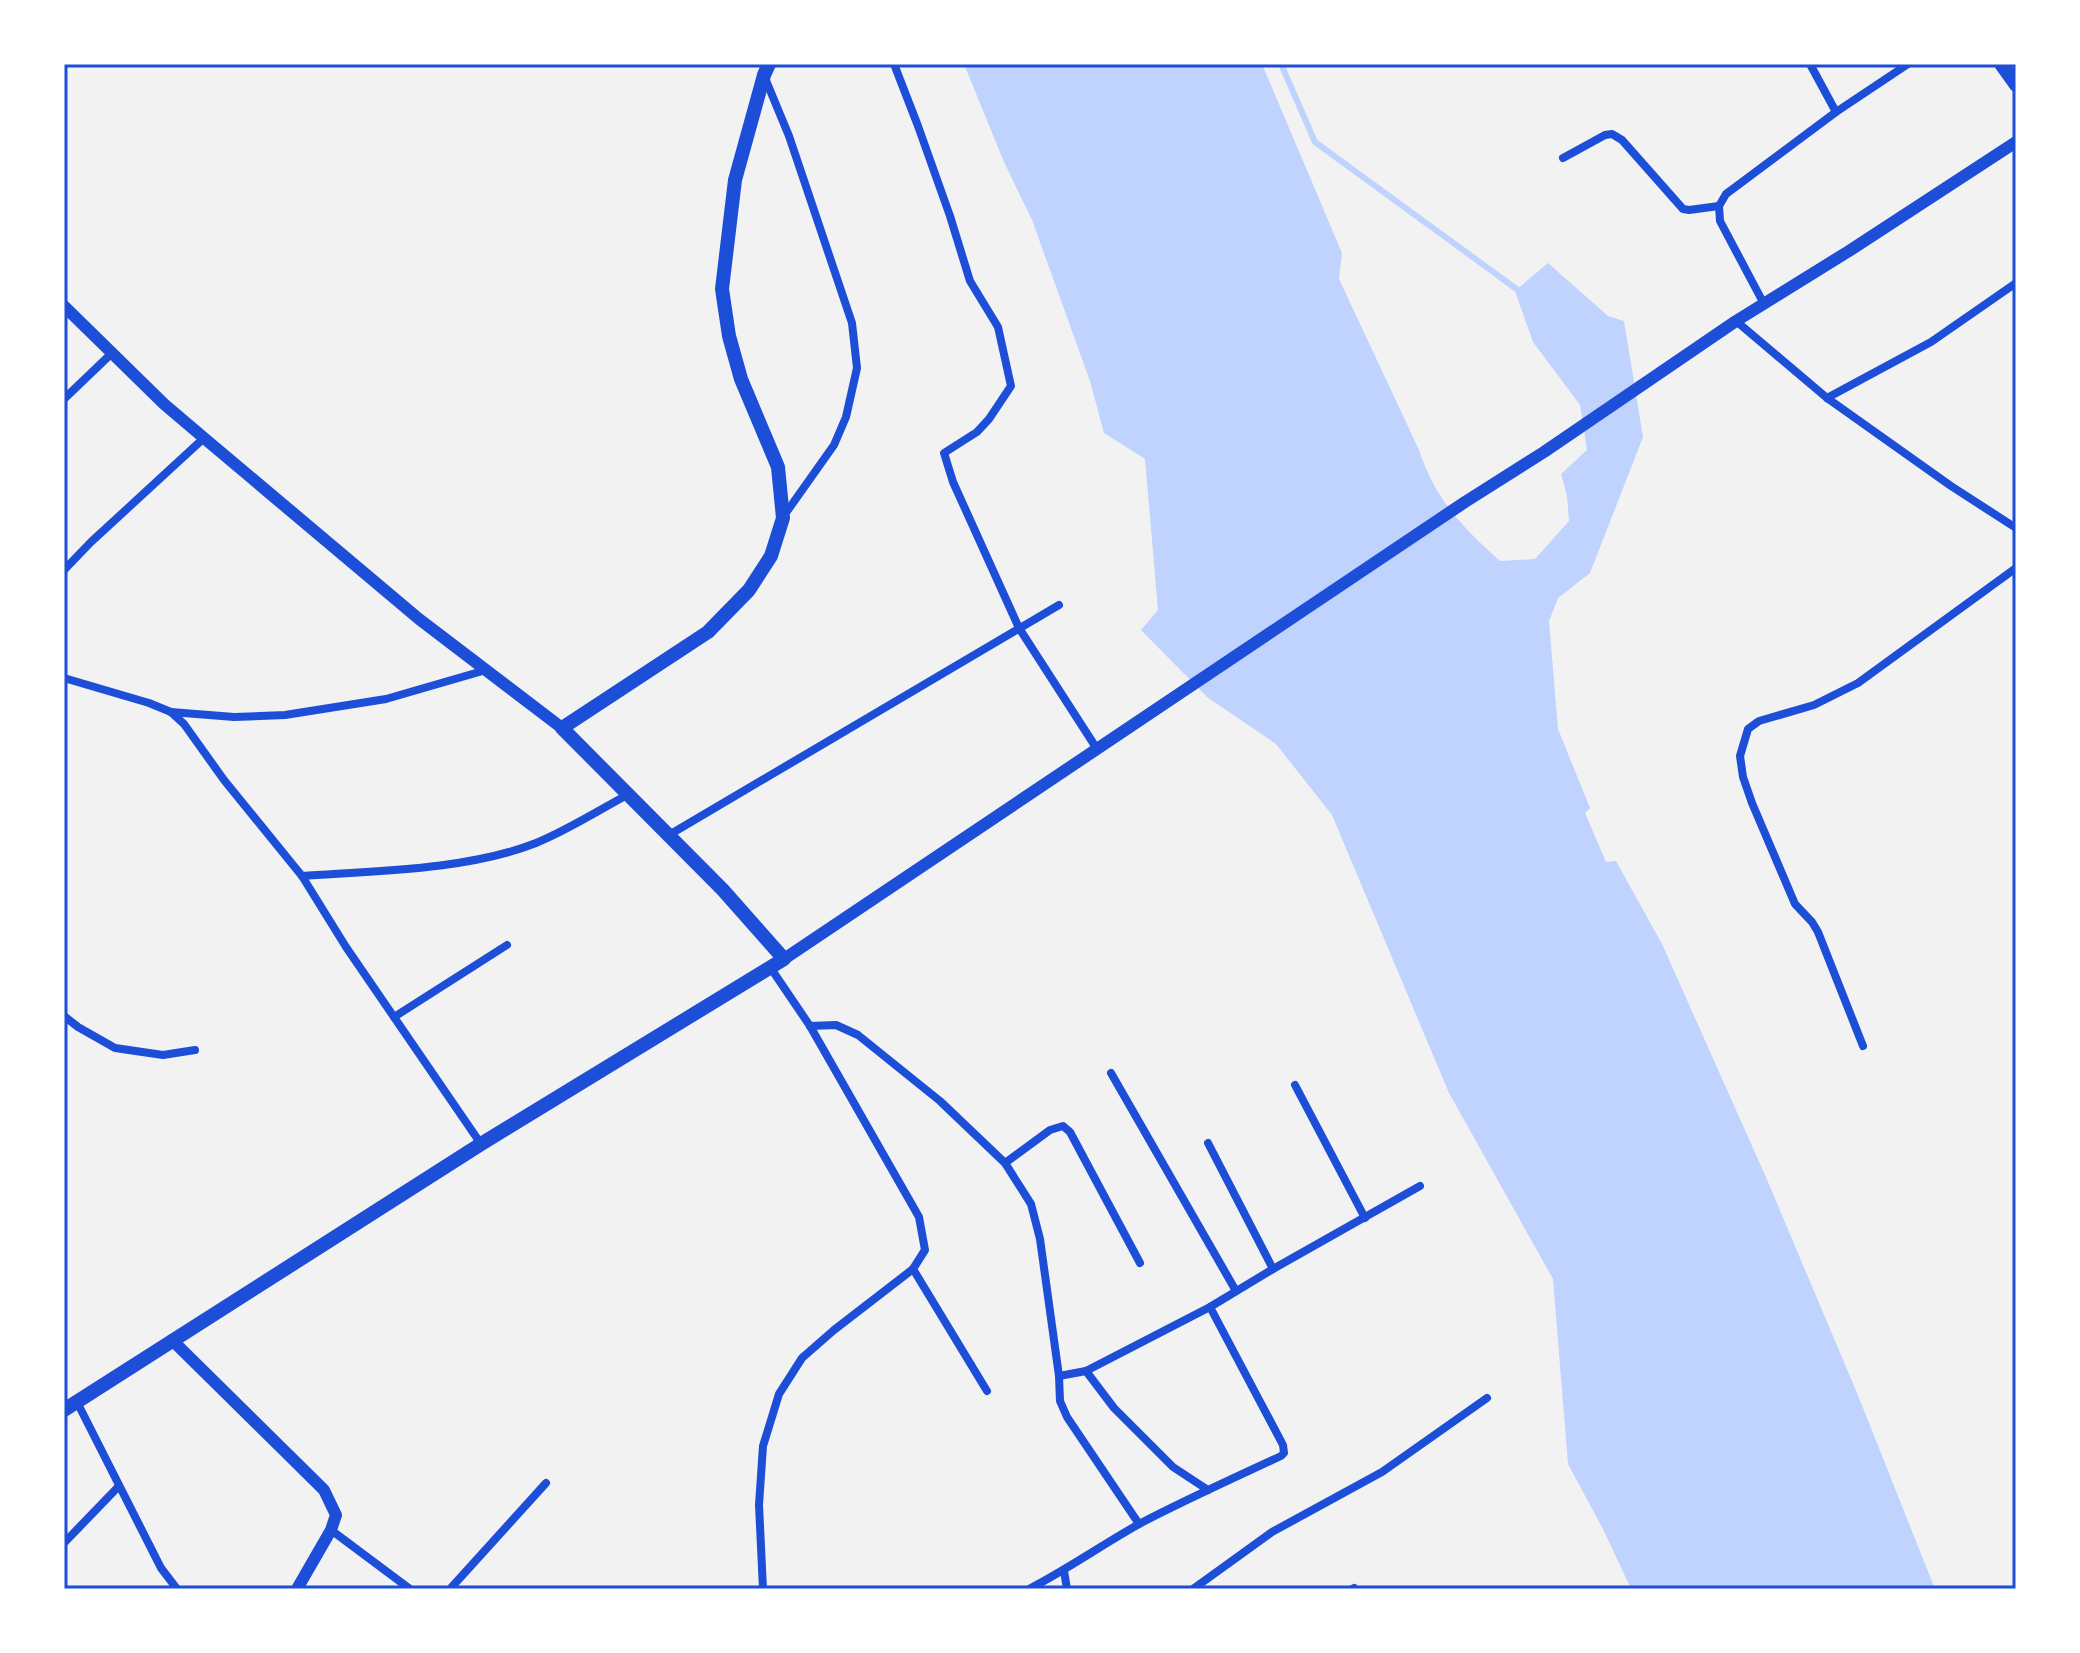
<svg xmlns="http://www.w3.org/2000/svg" width="2080" height="1653" font-family="'PT Sans Narrow',sans-serif">
  <rect width="100%" height="100%" fill="#f2f2f2"/>
  <path fill="#bfd3fe" d="M964,64h298l80,189 -3,26 80,171c16,49 43,77 81,111l35,-2 34,-38 -2,-25 -6,-22 26,-24 -7,-45 -47,-63 -18,-51 33,-28 60,53 16,5 19,116 -53,136 -32,25 -9,23 9,108 32,79 -5,5 21,49 10,-1 46,83 103,231 92,218 78,196h-304l-27,-58 -36,-67 -15,-185 -104,-186 -117,-278 -56,-71 -69,-47 -66,-67 17,-20 -13,-151 -41,-26 -14,-52 -58,-161 -28,-58z"/>
  <g fill="none" stroke-linecap="round" stroke-linejoin="round">
    <path stroke="#bfd3fe" stroke-width="6" d="M1281,64l34,78 207,151"/>
    <g stroke="#1d4ed8" stroke-width="8">
      <path d="M894,64l24,62 32,90 20,65 28,46 13,59 -22,33 -12,13 -33,21 9,29 66,146 78,121"/>
      <path d="M1810,64l26,48"/>
      <path d="M765,78l24,58 63,187 5,45 -11,49 -12,28 -51,72"/>
      <path d="M1563,158l42,-23 7,-1 10,6 61,69 6,1 30,-4"/>
      <path d="M1764,304l-44,-83 -1,-15 7,-12 110,-82 72,-48"/>
      <path d="M1736,321l91,77 124,88 65,42"/>
      <path d="M1827,398l104,-56 85,-59"/>
      <path d="M64,399l48,-46"/>
      <path d="M64,570l27,-28 113,-104"/>
      <path d="M64,678l85,25 22,9 13,12 40,56 78,96 44,71 135,197"/>
      <path d="M171,712l63,5 51,-2 101,-16 100,-29"/>
      <path d="M669,835l390,-230"/>
      <path d="M302,876c73,-5 166,-6 234,-33 32,-13 63,-33 93,-49"/>
      <path d="M64,1016l14,11 37,21 48,7 32,-5"/>
      <path d="M394,1017l113,-72"/>
      <path d="M810,1026l26,-1 22,10 82,66 65,62 26,41 9,35 19,137 1,25 7,16 72,107"/>
      <path d="M1863,1046l-45,-114 -6,-10 -17,-18 -43,-101 -9,-26 -3,-21 8,-27 11,-8 55,-16 44,-22 158,-115"/>
      <path d="M1111,1073l125,218"/>
      <path d="M1295,1085l70,133"/>
      <path d="M1208,1143l65,126"/>
      <path d="M1005,1163l45,-33 13,-4 7,6 70,131"/>
      <path d="M913,1269l74,122"/>
      <path d="M1086,1371l28,37 59,59 35,23"/>
      <path d="M1059,1376l27,-5 124,-64 63,-38 147,-83"/>
      <path d="M77,1402l84,166 16,21"/>
      <path d="M331,1530l79,59"/>
      <path d="M64,1543l55,-57"/>
      <path d="M1064,1571l3,18"/>
      <path d="M450,1589l96,-106"/>
      <path d="M763,1589l-4,-84 4,-59 16,-52 23,-36 32,-28 79,-61 12,-19 -6,-33 -109,-191 -40,-59"/>
      <path d="M1029,1589c39,-20 74,-45 112,-66 46,-24 93,-45 140,-67l3,-3 -1,-8 -73,-138"/>
      <path d="M1193,1589l79,-57 110,-60 105,-74"/>
      <path d="M1352,1589l2,-1"/>
    </g>
    <g stroke="#1d4ed8" stroke-width="12">
      <path d="M64,306l100,98 40,34 215,181 143,109"/>
      <path d="M784,959l681,-457 79,-50 192,-131 113,-70 167,-109"/>
      <path d="M172,1340l152,150 12,25 -5,15 -34,59"/>
    </g>
    <g stroke="#1d4ed8" stroke-width="14">
      <path d="M2001,64l15,21"/>
      <path d="M64,1410l417,-266 303,-185 -61,-69 -161,-162 146,-96 41,-42 22,-34 12,-38 -5,-51 -37,-88 -12,-43 -7,-47 13,-109 29,-105 5,-11"/>
    </g>
  </g>
  <rect width="2080" height="1653" fill="none" stroke="#ffffff" stroke-width="132"/>
  <rect x="66" y="66" width="1948" height="1521" fill="none" stroke="#1d4ed8" stroke-width="3"/>
</svg>
